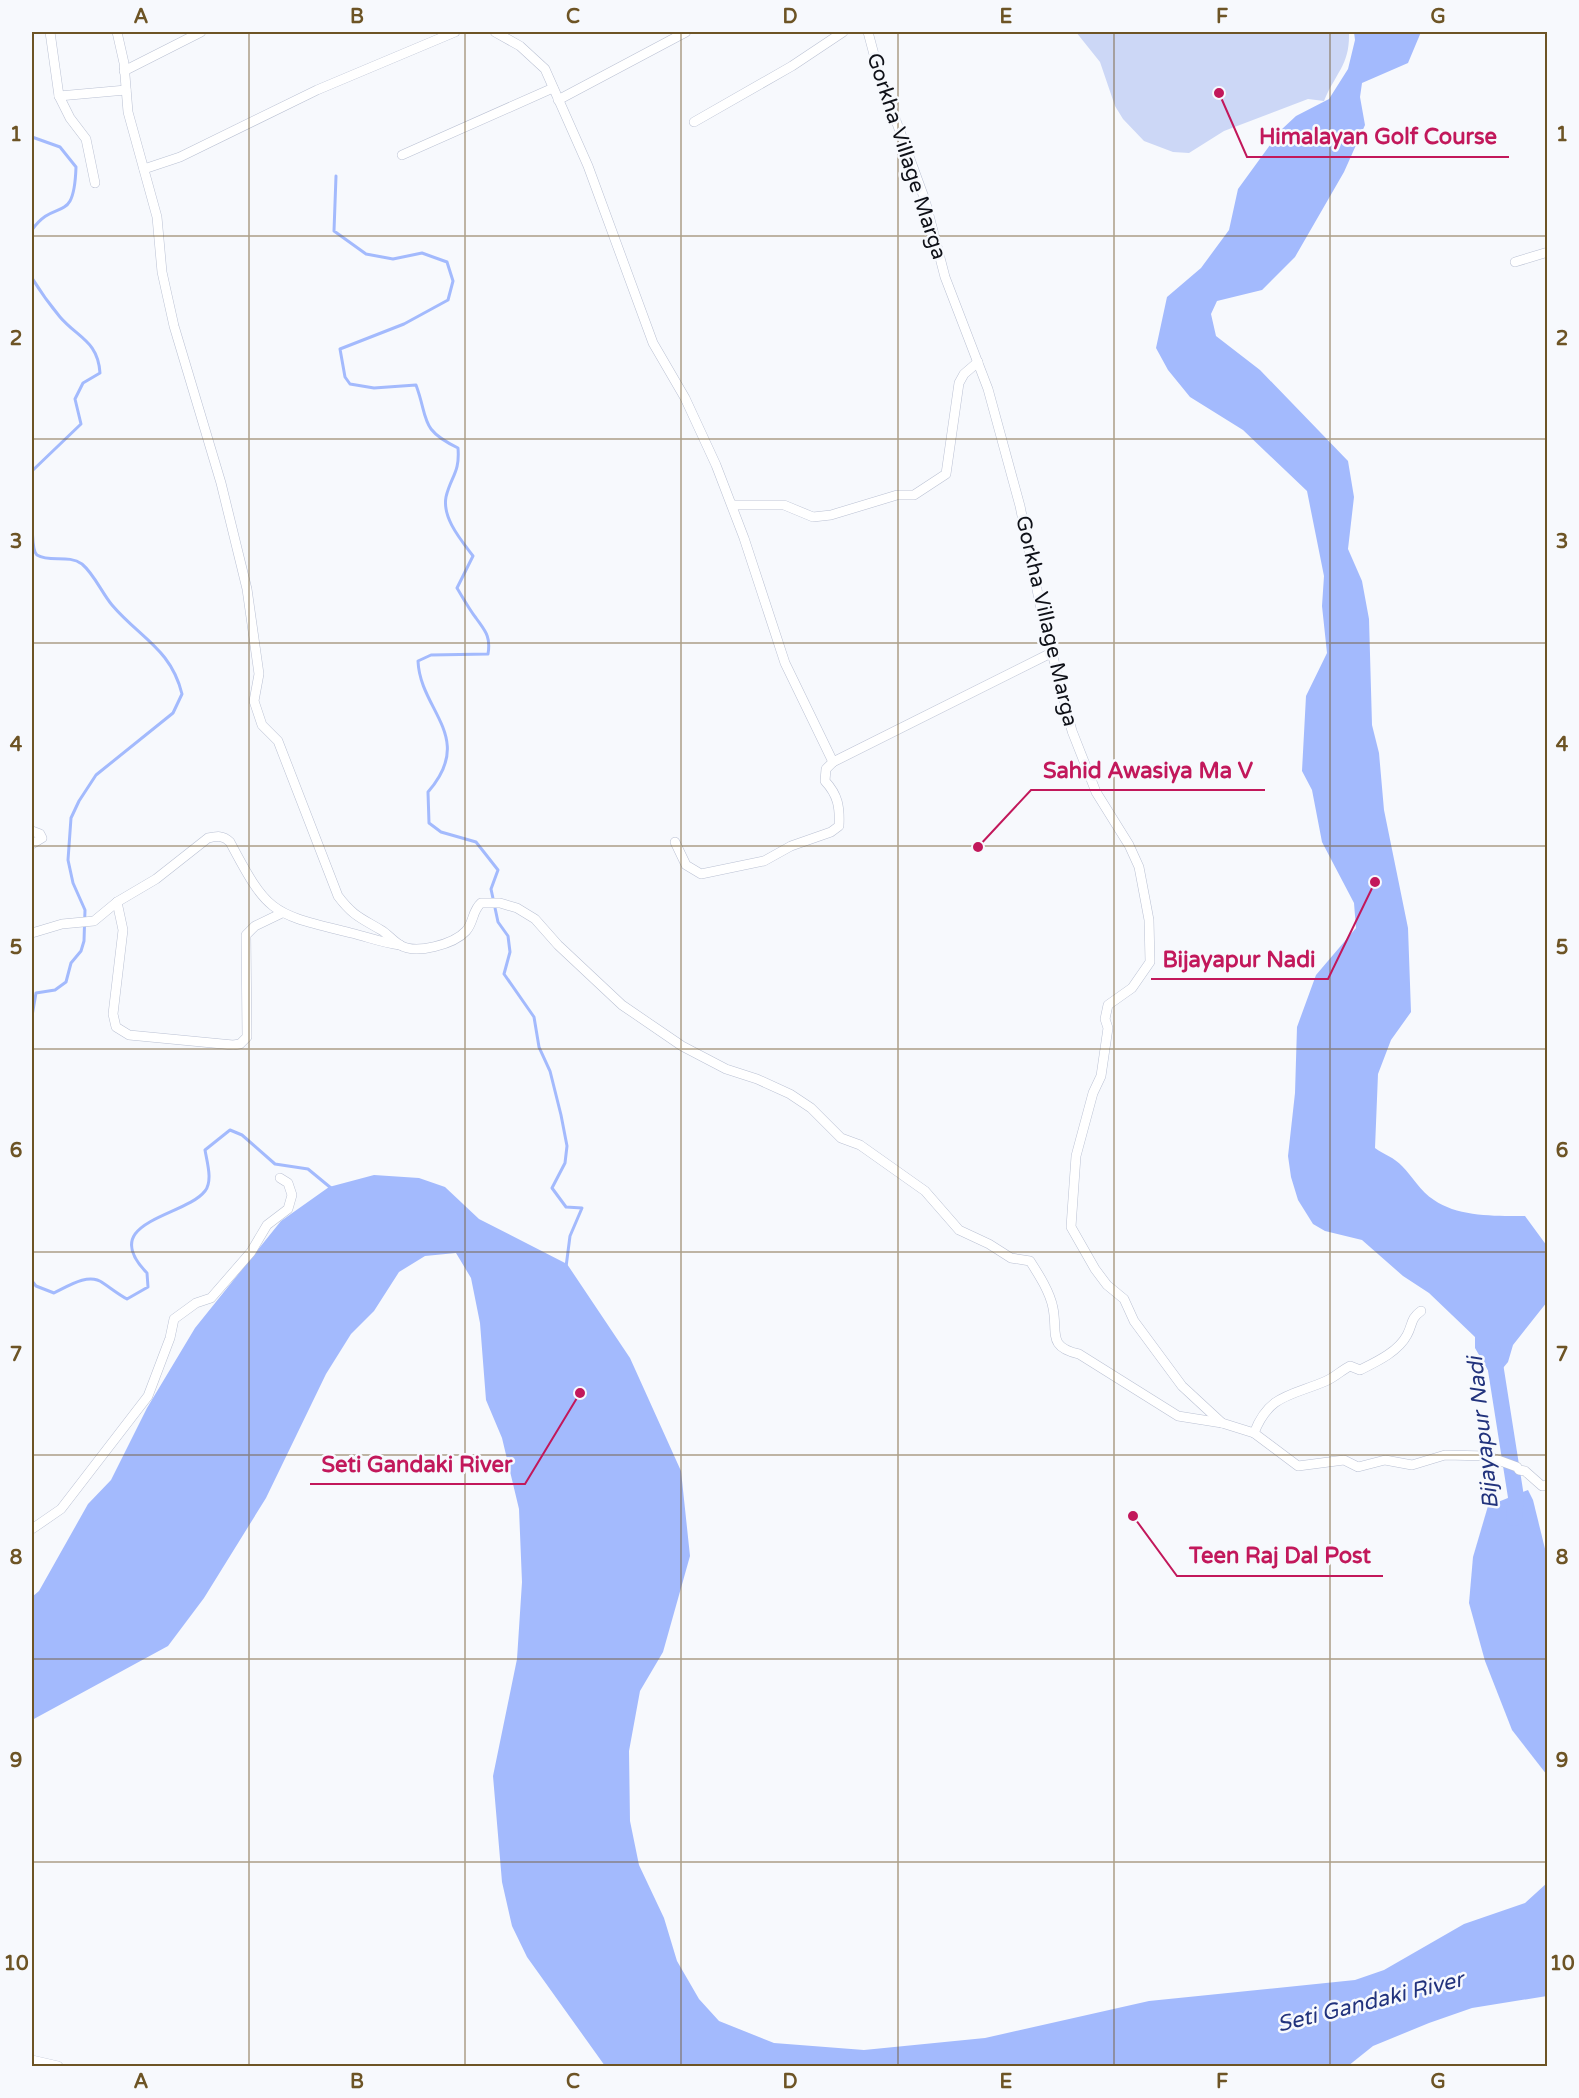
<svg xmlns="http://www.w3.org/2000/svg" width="1579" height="2098" font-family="'Varela Round',sans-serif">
  <rect width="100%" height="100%" fill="#f7f9fd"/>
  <path fill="#ccd7f6" d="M1076,32h273c1,33 -13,40 -25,69l-16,-2 -84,32 -35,22 -16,-1 -29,-11 -21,-22 -8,-13 -15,-44z"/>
  <g fill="#a3bafd">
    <path d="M1354,32h67l-13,31 -46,20 -2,14 5,28 -21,47 -49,85 -33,33 -45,11 -6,13 5,22 44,34 88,91 6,36 -6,52 14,32 7,38 3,106 7,28 5,57 24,118 3,84 -20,28 -13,34 -3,74c8,6 20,10 27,18 11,11 18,25 32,34 24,17 62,16 91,16l22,30v56l-34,43 -5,17 -5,6 -14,4 -14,-24v-11l-46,-44 -26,-17 -41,-36 -37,-9 -12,-7 -15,-24 -7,-23 -3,-21 7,-63 2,-66 19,-52 40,-47 -2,-25 -32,-61 -10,-52 -10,-19 4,-75 21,-43 -5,-47 2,-30 -17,-85 -64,-61 -53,-33 -22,-27 -12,-22 11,-51 34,-29 28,-38 9,-41 43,-59 15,-14 33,-17 19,-30 7,-29z"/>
    <path d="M374,1175l45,3 26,9 34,32 88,45 63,94 51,113 9,85 -27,96 -23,39 -11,60 1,70 9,44 25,53 13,43 22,38 20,22 55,22 90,7 121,-12 164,-37 206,-21 29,-10 80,-46 61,-21 22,-20v113l-75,12 -43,15 -56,23 -25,20h-743l-78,-109 -15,-31 -10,-44 -9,-106 24,-117 5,-77 -3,-73 -17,-71 -16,-38 -6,-77 -9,-45 -15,-25 -31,3 -26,16 -25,39 -23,23 -25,40 -60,124 -62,100 -36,48 -136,74v-123l7,-6 49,-87 23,-24 36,-72 48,-80 86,-107 48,-34z"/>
    <path d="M1528,1490l5,10 15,61 -1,214 -35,-45 -27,-69 -16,-58 4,-46 15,-51z"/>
  </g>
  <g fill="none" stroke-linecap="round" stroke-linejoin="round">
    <g stroke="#a3bafd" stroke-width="3">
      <path d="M32,137l28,10 16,20c-2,60 -20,29 -44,63"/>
      <path d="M336,176l-2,55 32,23 27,5 29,-6 25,9 6,19 -5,19 -44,24 -64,25 5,28 5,7 24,4 42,-3c13,35 3,44 42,63 2,25 -7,28 -12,49 -4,21 15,43 27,59l-16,32c6,10 12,21 19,30 9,13 15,18 12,36l-57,1 -13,6c2,50 58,76 10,131l1,31 12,9 35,10 22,28 -7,19 7,33 10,14 2,16 -6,22 30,43 5,30 11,24 11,44 6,31 -2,17 -13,25 14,19 16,1 -12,28 -4,31"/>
      <path d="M32,278c8,13 18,27 28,39 18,21 38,24 40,56l-17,10 -8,16 6,25 -49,47"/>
      <path d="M32,528c1,7 0,23 5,27 13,8 31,-1 45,9 12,10 20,29 30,41 28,33 59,44 70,89l-9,19 -77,62 -17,26 -8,17 -3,42 5,23 12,27 -1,31 -3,10 -10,12 -5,19 -11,8 -19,3 -4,23"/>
      <path d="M32,1281l4,5 18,7c14,-7 35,-21 49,-10 9,6 15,11 24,16l21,-12 -1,-14c-51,-52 38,-56 58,-82 8,-10 2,-29 0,-41l25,-20 12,5 33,29 33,5 23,19"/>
    </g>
    <path stroke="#a3bafd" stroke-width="16" d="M1493,1351l23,146 -2,21"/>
    <g stroke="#bac1d3" stroke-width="10">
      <g id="minor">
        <path d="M50,32l9,64 11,22 16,21 9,44"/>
        <path d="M117,32l7,31 4,49 29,105 5,55 12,54 47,157 26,106 12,85 -5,27 8,24 16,16 60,155c15,20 23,22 43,34 7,4 12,11 19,15 16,10 54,-1 66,-14 8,-9 6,-20 15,-28h19l17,5 18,11 23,26 64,60 60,41 44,23 31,10 33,15 21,14 30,30 19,7 65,46 34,39 30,14 22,14 19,3c9,14 20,31 23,47 5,25 -6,39 26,46l99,62 44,7"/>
        <path d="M495,32l25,14 25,23 43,97 65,177 32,55 31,67 28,73 41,125 48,99 -7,7 -1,12c13,14 15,26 14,45l-8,6 -40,14 -27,15 -63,13 -15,-9 -11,-23"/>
        <path d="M868,32l12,45 45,123 20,77 43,112 32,117 22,108 30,117 24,61 33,53 10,22 10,53 1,42 -18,26 -24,17 -3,14 3,9 -7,48 -8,17 -17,63 -5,71 24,42 12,16 17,14 10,22 48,65 40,37 32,10c15,-39 37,-37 72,-52 9,-4 16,-11 24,-15l10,4c16,-8 38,-18 47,-35 6,-11 3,-16 14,-24"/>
        <path d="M124,71l77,-39"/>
        <path d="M59,96l67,-6"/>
        <path d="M558,100l128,-68"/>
        <path d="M694,122l98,-56 51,-34"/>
        <path d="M402,155l151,-67"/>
        <path d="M144,169l36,-12 137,-67 138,-58"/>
        <path d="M1515,262l33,-10"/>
        <path d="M732,505h52l29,12 18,-2 66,-20h17l32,-21 13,-91 5,-9 14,-12"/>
        <path d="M833,762l220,-110"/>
        <path d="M32,831l8,3 2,4 -10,6"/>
        <path d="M117,902l6,28 -10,84 3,13 13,8 104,10 7,-1 7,-7 -1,-102 9,-9 27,-13"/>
        <path d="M32,933l30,-9 32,-3 23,-19 39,-23 52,-41c9,-2 15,-3 22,4 39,74 42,71 121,91 17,4 32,10 49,12"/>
        <path d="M1254,1433l44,33 46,-6 14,7 27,-7 27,5 33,-10 42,1 30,11 2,3 6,1 17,15 6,-1"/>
        <path d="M32,1529l29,-20 87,-113 22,-58 4,-19 22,-16 15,-5 40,-46 16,-27 21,-16 4,-14 -4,-12 -8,-5"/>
        <path d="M32,2060l26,6"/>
      </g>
    </g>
    <use href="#minor" stroke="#fff" stroke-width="9"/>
  </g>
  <path fill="none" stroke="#6d5425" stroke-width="1.5" stroke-opacity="0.55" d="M249,32v2034M465,32v2034M681,32v2034M898,32v2034M1114,32v2034M1330,32v2034M32,236h1516M32,439h1516M32,643h1516M32,846h1516M32,1049h1516M32,1252h1516M32,1455h1516M32,1659h1516M32,1862h1516"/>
  <g text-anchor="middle" stroke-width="5" stroke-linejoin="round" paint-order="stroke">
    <g font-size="21" fill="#0f1118" stroke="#f7f9fd">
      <text transform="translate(907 156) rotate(72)" y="7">Gorkha Village Marga</text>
      <text transform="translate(1047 621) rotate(77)" y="7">Gorkha Village Marga</text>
    </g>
    <g font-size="22" font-style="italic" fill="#22337d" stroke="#f7f9fd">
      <text transform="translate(1482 1433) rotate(-96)" y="8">Bijayapur Nadi</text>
      <text transform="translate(1370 2001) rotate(-14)" y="8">Seti Gandaki River</text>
    </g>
  </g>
  <path fill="none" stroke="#c2185b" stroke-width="2" d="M1219 93L1247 157H1509M978 847L1031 790H1265M1375 882L1328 979H1151M580 1393L525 1484H310M1133 1516L1177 1576H1383"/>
  <g fill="#c2185b" stroke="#f7f9fd" stroke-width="2">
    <circle cx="1219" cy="93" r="6"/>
    <circle cx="978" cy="847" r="6"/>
    <circle cx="1375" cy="882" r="6"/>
    <circle cx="580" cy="1393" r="6"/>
    <circle cx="1133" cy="1516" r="6"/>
  </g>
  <g font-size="22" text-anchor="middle" font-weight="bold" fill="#c2185b" stroke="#f7f9fd" stroke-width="5" stroke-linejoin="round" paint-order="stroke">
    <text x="1378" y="144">Himalayan Golf Course</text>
    <text x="1148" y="778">Sahid Awasiya Ma V</text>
    <text x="1239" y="967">Bijayapur Nadi</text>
    <text x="417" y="1472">Seti Gandaki River</text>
    <text x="1280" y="1563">Teen Raj Dal Post</text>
  </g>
  <rect width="1579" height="2098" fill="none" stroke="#f7f9fd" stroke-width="66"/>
  <rect x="33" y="33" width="1513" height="2032" fill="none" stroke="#6d5425" stroke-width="2"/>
  <g font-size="20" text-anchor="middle" font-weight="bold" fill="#6d5425">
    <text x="141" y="23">A</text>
    <text x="357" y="23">B</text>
    <text x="573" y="23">C</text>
    <text x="790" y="23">D</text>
    <text x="1006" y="23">E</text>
    <text x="1222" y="23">F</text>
    <text x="1438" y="23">G</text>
    <text x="16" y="141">1</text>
    <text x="1562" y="141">1</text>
    <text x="16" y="345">2</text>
    <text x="1562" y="345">2</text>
    <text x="16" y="548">3</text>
    <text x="1562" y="548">3</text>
    <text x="16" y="751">4</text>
    <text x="1562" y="751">4</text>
    <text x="16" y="954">5</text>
    <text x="1562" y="954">5</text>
    <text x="16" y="1157">6</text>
    <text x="1562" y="1157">6</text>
    <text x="16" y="1361">7</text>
    <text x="1562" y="1361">7</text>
    <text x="16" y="1564">8</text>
    <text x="1562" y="1564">8</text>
    <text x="16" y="1767">9</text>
    <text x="1562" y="1767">9</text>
    <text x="16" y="1970">10</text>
    <text x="1562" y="1970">10</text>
    <text x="141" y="2088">A</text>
    <text x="357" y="2088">B</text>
    <text x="573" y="2088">C</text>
    <text x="790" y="2088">D</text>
    <text x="1006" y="2088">E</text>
    <text x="1222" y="2088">F</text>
    <text x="1438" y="2088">G</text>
  </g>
</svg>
